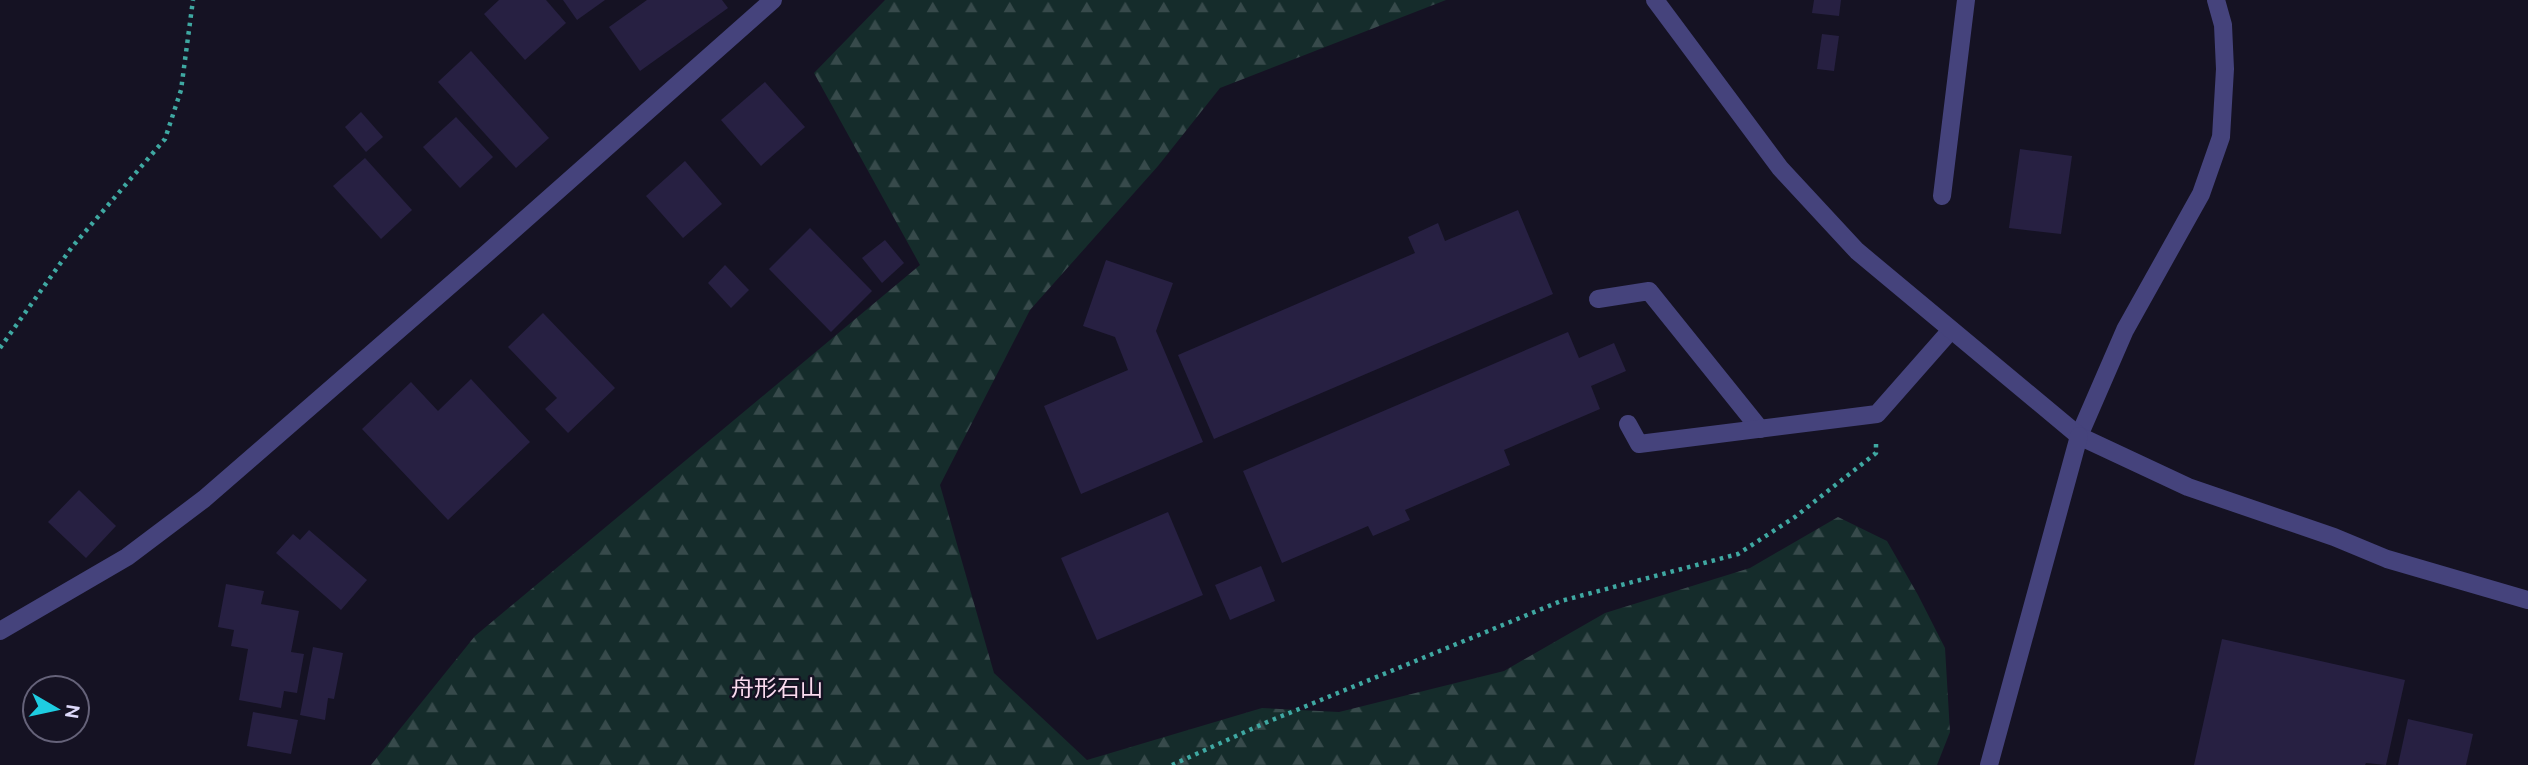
<svg xmlns="http://www.w3.org/2000/svg" width="2528" height="765" font-family="Ubuntu,'Noto Sans JP',sans-serif">
  <defs>
    <pattern id="forest-firs" width="22" height="20" patternUnits="userSpaceOnUse" patternTransform="scale(1.75)"><rect width="22" height="20" fill="#152c2b"/><path d="M5 1l3.5 6h-7zM16 11l3.5 6h-7z" fill="#374a4b"/></pattern>
  </defs>
  <rect width="100%" height="100%" fill="#151223"/>
  <path fill="url(#forest-firs)" d="M885,0h561l-226,88 -62,78 -128,144 -90,175 54,188 93,87 175,-52 77,4 165,-41 101,-58 145,-45 88,-51 49,24 31,54 27,53 5,84 -13,33h-1566l104,-129 445,-371 -106,-192z"/>
  <g fill="#272042">
    <path d="M499,0h47l20,23 -41,37 -41,-46z"/>
    <path d="M563,0h42l-28,20z"/>
    <path d="M647,0h75l6,8 -88,63 -31,-44z"/>
    <path d="M1814,0h27l-2,16 -27,-3z"/>
    <path d="M1822,34l17,2 -5,35 -17,-2z"/>
    <path d="M471,51l78,87 -33,30 -78,-86z"/>
    <path d="M765,82l40,45 -44,39 -40,-46z"/>
    <path d="M361,112l22,25 -17,15 -21,-25z"/>
    <path d="M456,117l37,40 -33,31 -37,-41z"/>
    <path d="M2020,149l52,7 -11,78 -52,-6z"/>
    <path d="M365,158l47,52 -31,29 -48,-53z"/>
    <path d="M685,161l37,43 -39,34 -37,-42z"/>
    <path d="M1518,210l35,84 -339,145 -36,-84 237,-102 -7,-16 30,-14 7,18z"/>
    <path d="M810,228l62,63 -41,41 -62,-63z"/>
    <path d="M885,240l19,23 -22,20 -20,-25z"/>
    <path d="M1106,260l67,23 -17,48 47,111 -122,52 -37,-88 84,-36 -13,-33 -32,-11z"/>
    <path d="M725,265l24,25 -18,18 -23,-25z"/>
    <path d="M543,313l72,75 -47,45 -23,-24 12,-11 -49,-51z"/>
    <path d="M1568,332l11,26 35,-15 12,28 -35,15 9,23 -96,41 6,15 -105,45 5,10 -37,16 -5,-10 -86,37 -39,-92z"/>
    <path d="M471,379l59,63 -82,78 -86,-91 49,-47 27,29z"/>
    <path d="M79,490l37,36 -30,32 -38,-36z"/>
    <path d="M1168,512l35,83 -106,45 -36,-82z"/>
    <path d="M309,530l58,50 -26,30 -65,-57 17,-19 7,6z"/>
    <path d="M1261,566l14,35 -45,19 -15,-35z"/>
    <path d="M226,584l38,7 -3,13 38,7 -8,41 13,2 -7,39 -13,-2 -3,17 -42,-8 9,-51 -17,-3 3,-16 -16,-3z"/>
    <path d="M2222,639l183,41 -19,85 -20,-2 -1,2h-171z"/>
    <path d="M313,647l30,6 -9,46 -6,-1 -3,22 -25,-5z"/>
    <path d="M253,712l45,8 -7,34 -44,-8z"/>
    <path d="M2408,719l65,15 -7,31h-68z"/>
  </g>
  <g fill="none" stroke-linecap="round" stroke-linejoin="round">
    <g stroke="#3fa8a2" stroke-width="4.5" stroke-dasharray="3.5 5" stroke-linecap="butt">
      <path d="M0,348l72,-101 93,-108 16,-49 12,-90"/>
      <path d="M1172,765l93,-42 296,-122 177,-47 57,-37 81,-64v-14"/>
    </g>
    <g stroke="#45437c" stroke-width="18">
      <path d="M1598,299l51,-8 111,138"/>
      <path d="M1628,424l11,20 238,-30 74,-84"/>
    </g>
    <g stroke="#45437c" stroke-width="18">
      <path d="M1942,196l24,-196"/>
      <path d="M2079,436l46,-106 76,-136 20,-57 4,-68 -2,-44 -7,-25"/>
    </g>
    <g stroke="#45437c" stroke-width="18">
      <path d="M1655,0l125,168 77,83 222,185 109,51 146,50 53,22 141,41"/>
      <path d="M0,631l127,-74 77,-58 281,-244 288,-255"/>
      <path d="M1989,765l90,-329"/>
    </g>
  </g>
  <g text-anchor="middle" stroke-width="5" stroke-linejoin="round" paint-order="stroke">
    <g font-size="23" fill="#fadaee" stroke="#151223">
      <text x="777" y="696">舟形石山</text>
    </g>
  </g>
  <g transform="translate(56 709) rotate(99)"><circle r="33" fill="#151223" stroke="#656279" stroke-width="2"/>
  <path d="M0-5L12 26L0 18L-12 26Z" fill="#1ecde1"/>
  <text y="-10" font-size="19" font-weight="bold" text-anchor="middle" fill="#ddd9fa">N</text>
  </g>
</svg>
